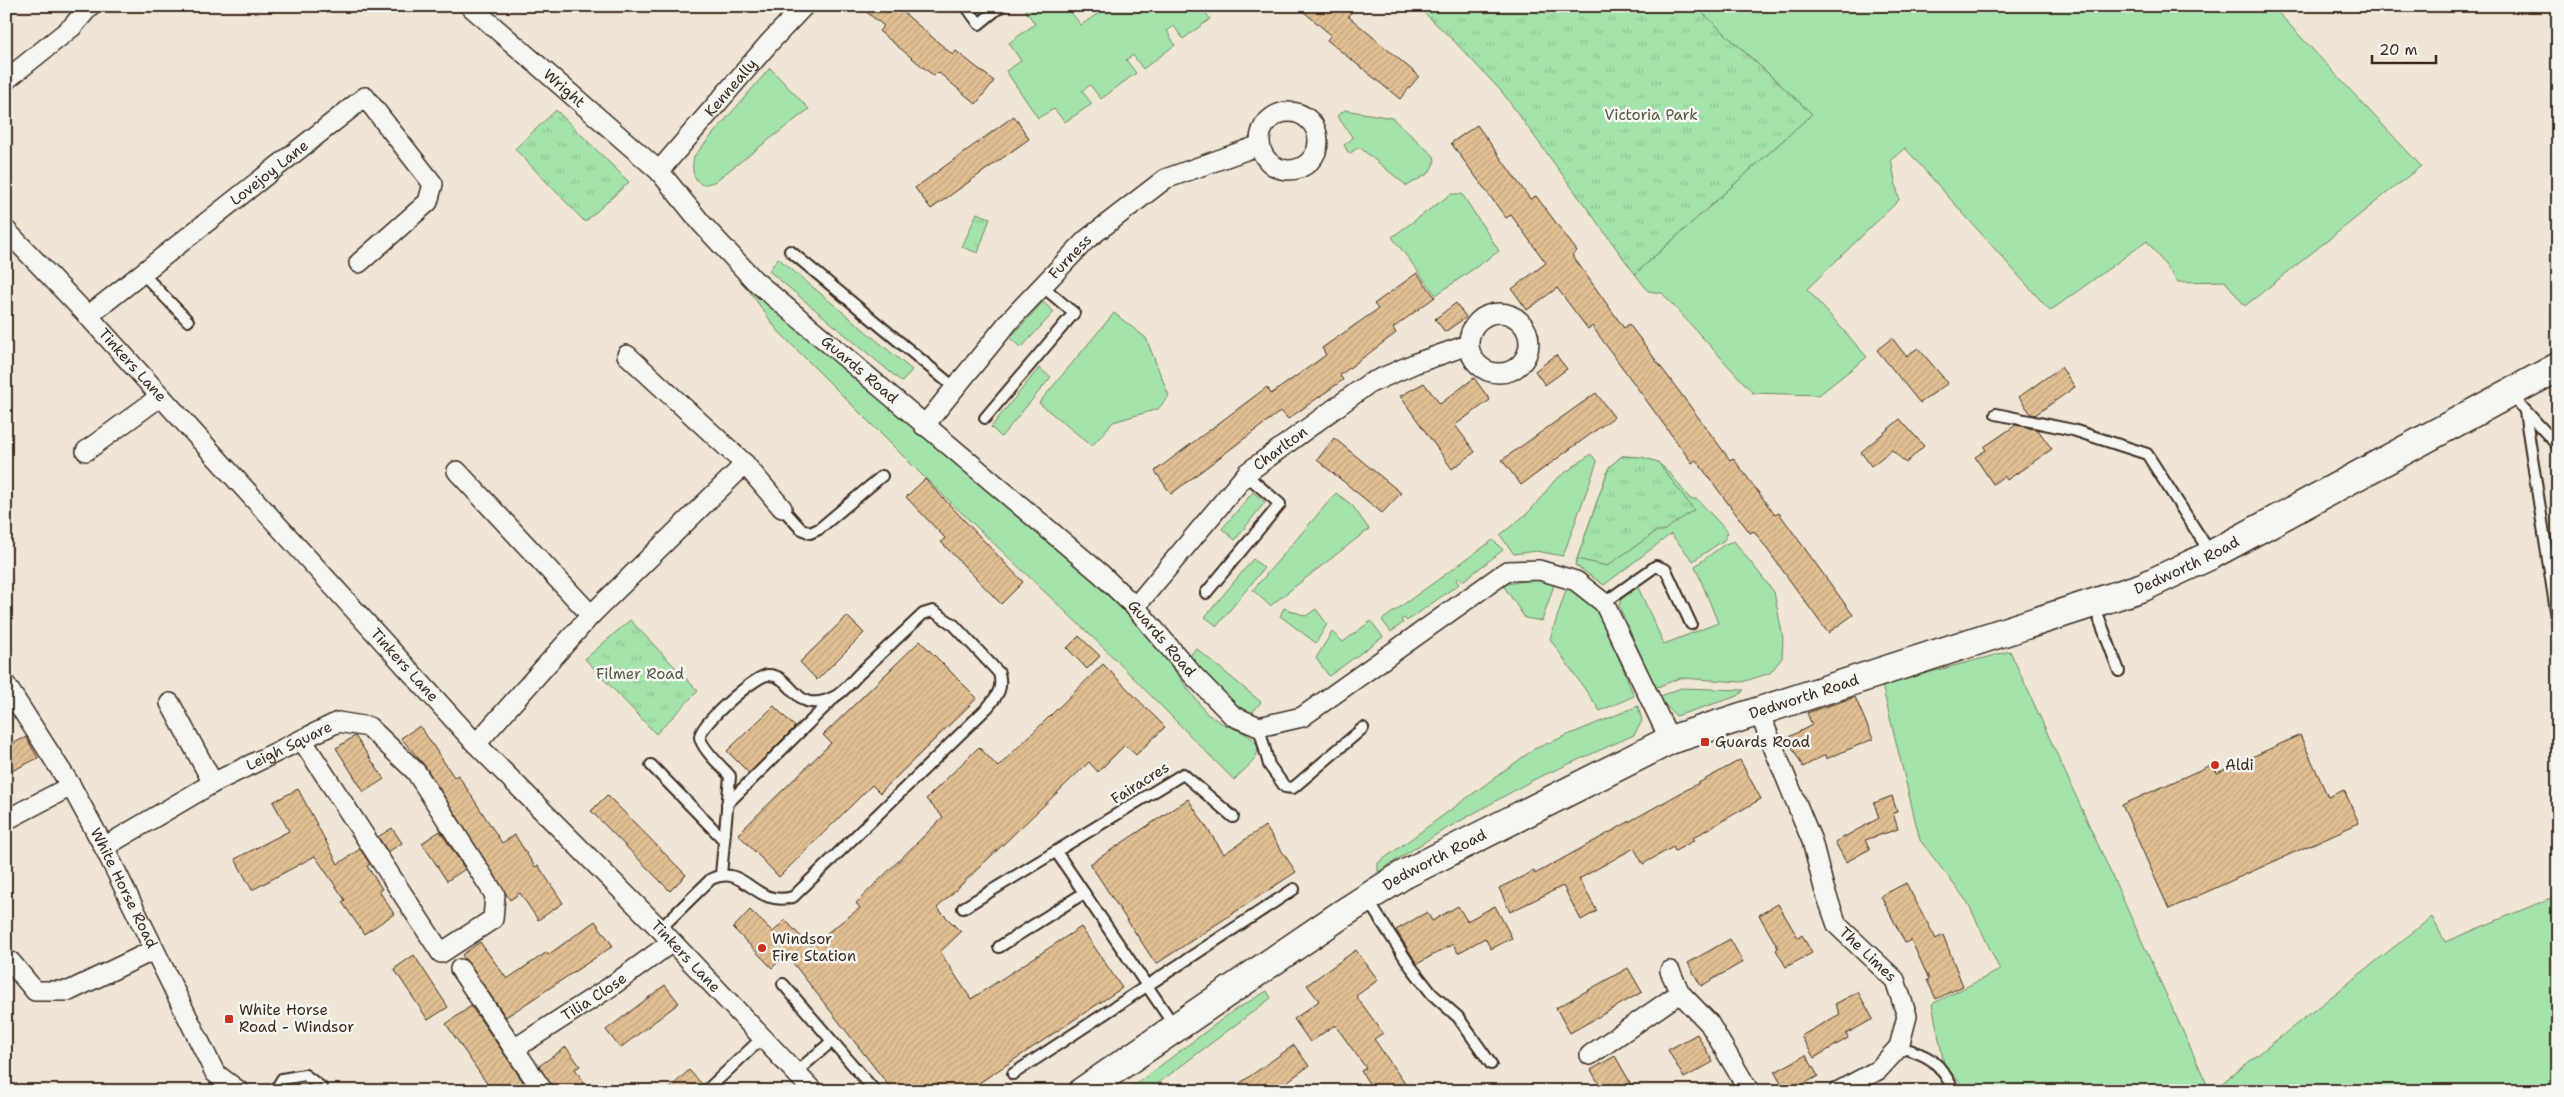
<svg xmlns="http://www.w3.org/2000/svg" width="2564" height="1097" font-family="'Shantell Sans',sans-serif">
  <defs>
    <pattern id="park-tufts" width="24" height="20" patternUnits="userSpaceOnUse" patternTransform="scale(1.25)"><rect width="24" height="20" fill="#a4e3ab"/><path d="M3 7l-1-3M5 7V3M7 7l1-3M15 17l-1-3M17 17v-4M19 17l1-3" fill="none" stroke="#8ec393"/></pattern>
    <pattern id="building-hatch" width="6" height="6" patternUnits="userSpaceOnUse" patternTransform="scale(1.25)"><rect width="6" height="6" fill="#e2c094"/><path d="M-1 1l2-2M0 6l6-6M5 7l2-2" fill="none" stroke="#c3a57f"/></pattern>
  </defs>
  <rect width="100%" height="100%" fill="#f0e6d6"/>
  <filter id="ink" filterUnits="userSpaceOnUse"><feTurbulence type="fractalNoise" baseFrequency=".02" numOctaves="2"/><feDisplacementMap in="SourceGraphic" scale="10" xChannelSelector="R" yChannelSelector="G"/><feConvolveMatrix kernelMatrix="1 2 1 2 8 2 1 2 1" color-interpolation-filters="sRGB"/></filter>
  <g filter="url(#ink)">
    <g fill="#a4e3ab" stroke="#708664">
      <path d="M1031,6h35l15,19 28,-19h92l9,13 -27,20 -9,-13 -7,5 8,14 -32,24 -10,-14 -7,5 10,13 -35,26 -11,-14 -8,6 10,13 -27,18 -11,-13 -16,9 -32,-47 15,-10 -12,-18 26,-19 -10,-14z"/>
      <path d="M1695,6h577l149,160 -176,140 -20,-25 -47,1 -31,-41 -97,70 -145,-163 -14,12 8,40 -92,89 60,68 -48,38 -66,-2 -91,-100 -14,-2 -13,-17 177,-160z"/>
      <path d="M770,68l39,41 -95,73 -12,3c-11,-9 -10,-16 -8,-29z"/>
      <path d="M1345,110l47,8 42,38 1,5 -6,12 -22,13 -48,-39 -10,7 -5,-9 9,-7 -16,-22z"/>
      <path d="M1451,194h11l37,57 -63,44 -44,-58z"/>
      <path d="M778,258l134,112 -10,12 -133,-111z"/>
      <path d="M748,289l149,122 225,190 85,113c7,4 13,9 21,12 13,6 40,14 26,34 -6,7 -14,14 -20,20l-127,-129 -184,-175 -146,-146z"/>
      <path d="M1043,302l11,10 -33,36 -11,-10z"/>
      <path d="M1114,313l32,25 23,58 -11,13 -45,13 -21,24 -53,-43z"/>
      <path d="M1039,368l12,9 -50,60 -10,-10z"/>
      <path d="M1591,454l6,8 -34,94 -27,-5 -22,3 -14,-19 29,-23 26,-32z"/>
      <path d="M1622,456c42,1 44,13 68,43h7l31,33 -4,8 -31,21 -22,-27 -67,51 -29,-20 34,-98z"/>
      <path d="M1253,492l12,10 -30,38 -13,-11z"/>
      <path d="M1336,493l16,12 17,24 -99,77 -17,-16z"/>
      <path d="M1493,540l10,10 -40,31 -4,-3 -3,2 3,4 -52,37 -3,-3 -3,2 2,3 -12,9 -9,-12z"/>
      <path d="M1734,541l40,51 9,46 -1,20 -12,15 -28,9 -62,-4 -25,10 -36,-82 4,-12 13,-11 28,61 54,-21 -23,-57 30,-22z"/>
      <path d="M1253,559l11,9 -47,58 -12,-9z"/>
      <path d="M1533,579l22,3 -13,39 -17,-3 -22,-33z"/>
      <path d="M1567,587l19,10 16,19 32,80 -34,15 -50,-72z"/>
      <path d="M1284,608l22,8 10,-7 11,15 -11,19 -36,-27z"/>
      <path d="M1371,621l12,16 -54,39 -13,-18 16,-26 11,10z"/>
      <path d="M1196,648l65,54 -9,11 -26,-9 -36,-48z"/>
      <path d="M2010,651l200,440h-247l-2,-7 -17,-20 -12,-60 68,-34 -32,-67 -48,-63 -38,-155z"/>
      <path d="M1681,688l63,2 -6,6 -62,20 -18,-19z"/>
      <path d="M1638,706l4,15 -8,14 -101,45 -96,54 -59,38v-9l156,-114z"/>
      <path d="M2558,895v196h-346l220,-174 13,25z"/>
      <path d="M1267,991l4,7 -123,93h-21l106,-80z"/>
    </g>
    <g fill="url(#park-tufts)" stroke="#708664">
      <path d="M1417,6h278l117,108 -177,160 -133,-182 -48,-51z"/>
      <path d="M556,110l73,72 -44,40 -70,-73z"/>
      <path d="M977,213l13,5 -12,35 -16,-6z"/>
      <path d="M1622,456l20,1 16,5 36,48 -31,21h-6l-50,35 -30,-7 32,-92z"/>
      <path d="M630,620l68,71 -42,43 -71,-75z"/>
    </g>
    <g fill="url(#building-hatch)" stroke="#3b2a1e">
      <path d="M859,6h37l57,49 3,-4 38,30 -18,23 -38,-32 -4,4 -55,-45 5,-5z"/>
      <path d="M1297,6h59l-8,10 71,60 -19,23 -73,-59 4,-5z"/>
      <path d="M1014,116l15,23 -98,70 -16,-21z"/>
      <path d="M1477,125l53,74 6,-3 41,55 -5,4 52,73 5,-4 101,136 3,-2 42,57 4,-2 74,102 -25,18 -74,-102 -4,2 -54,-73 -4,3 -100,-137 -4,3 -31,-41 -30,22 -15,-21 34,-26 -35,-48 -5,3 -55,-75z"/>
      <path d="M1417,273l18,24 -42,31 3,5 -56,42 3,5 -55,39 -7,-8 -110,83 -16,-23 112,-84 4,7 55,-39 -4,-7 56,-39 -4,-5z"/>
      <path d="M1456,303l10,14 -21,15 -10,-13z"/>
      <path d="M1892,338l14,18 12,-8 30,35 -28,20 -43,-53z"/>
      <path d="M1556,355l11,14 -22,16 -10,-14z"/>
      <path d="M2061,367l14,20 -40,28 -4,-1 -12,-17z"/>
      <path d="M1474,378l16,22 -35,25 20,27 -23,17 -52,-73 24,-13 16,21z"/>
      <path d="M1596,393l18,24 -93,68 -19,-25z"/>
      <path d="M1900,419l24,27 -18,17 -14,-13 -21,16 -10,-14z"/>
      <path d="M2016,425l22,5 14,19 -45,31 -3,-4 -11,8 -18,-27 11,-7 -2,-3z"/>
      <path d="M1334,438l67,55 -19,20 -65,-53z"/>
      <path d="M925,479l98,103 -22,22 -60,-62 4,-4 -39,-41z"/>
      <path d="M847,616l17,17 -47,47 -17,-18z"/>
      <path d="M1079,636l21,20 -13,13 -20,-21z"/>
      <path d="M920,641l57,57 -97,95 -8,-8 -93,92 -41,-43 93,-91 -8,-8z"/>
      <path d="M1103,664l62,63 -29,28 -11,-10 -27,27 -9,-10 -152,146 24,24 -21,20 31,47 110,-72 41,61 -155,103h-74l-107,-137 -14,14 -39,-40 17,-18 23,22 12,-12 25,26 50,-38 -4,-5 87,-86 -17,-18 53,-52 19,20z"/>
      <path d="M1855,697l18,42 -47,20 -1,-4 -22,12 -16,-29 25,-13 -5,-12z"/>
      <path d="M774,706l21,21 -46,46 -22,-22z"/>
      <path d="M420,726l34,51 4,-2 44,68 13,-8 20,32 3,-2 25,38 -25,17 -18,-27 -10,7 -85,-134 -24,-28z"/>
      <path d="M2300,735l28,62 16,-7 15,33 -190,86 -47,-104 91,-41 4,9z"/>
      <path d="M355,736l29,43 -20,13 -28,-44z"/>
      <path d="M26,737l12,21 -32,16v-27z"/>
      <path d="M1740,760l21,39 -53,30 -15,9 2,2 -20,11 -2,-4 -30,17 -9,-16 -55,31 18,32 -16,9 -18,-34 -53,26 -11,-24 35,-17 1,3z"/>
      <path d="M298,789l40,75 22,-15 10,15 -3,2 15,23 -3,2 15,23 -30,20 -22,-32 3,-2 -30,-44 -63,34 -17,-31 54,-28 -16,-29z"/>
      <path d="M607,795l79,80 -16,16 -79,-80z"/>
      <path d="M1892,796l5,16 -4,1 5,16 -33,11 5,9 -24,13 -11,-20 44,-24 -5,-15z"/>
      <path d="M1188,799l36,55 41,-28 31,46 -140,92 -66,-100z"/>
      <path d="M392,828l10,15 -14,9 -10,-15z"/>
      <path d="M440,831l25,38 -18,12 -25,-38z"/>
      <path d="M1906,883l30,56 7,-4 20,51 -27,13 -9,-19 2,-1 -18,-39 -6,3 -24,-47z"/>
      <path d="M1778,904l20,34 4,-3 10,18 -26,14 -10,-17 2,-2 -19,-33z"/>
      <path d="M1458,906l9,15 28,-15 17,32 -21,11 -6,-11 -27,15 -5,-9 -36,20 -21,-34 31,-18 5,9z"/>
      <path d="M595,921l18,25 -107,71 -44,-62 18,-13 27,37 40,-27 1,3z"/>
      <path d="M1730,939l13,23 -42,24 -13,-23z"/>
      <path d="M1356,950l22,30 -22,16 27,37 -9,6 36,52h-36l-13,-20 5,-3 -31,-43 -25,17 -16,-23 25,-18 -12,-16z"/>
      <path d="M414,955l34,52 -20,13 -34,-51z"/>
      <path d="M1628,968l14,24 -72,41 -14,-25z"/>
      <path d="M665,985l14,18 -59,45 -14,-18z"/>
      <path d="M1858,992l15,27 -27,15 2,4 -34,20 -13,-22 39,-22 -5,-10z"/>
      <path d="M471,1006l34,49 24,36h-37l-46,-67z"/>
      <path d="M1697,1034l16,28 -29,16 -16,-28z"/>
      <path d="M1294,1045l15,21 -35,25h-45z"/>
      <path d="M566,1047l14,19 -5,3 14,22h-35l-15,-25z"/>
      <path d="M1806,1055l12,21 -27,15h-5l-11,-19z"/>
      <path d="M1615,1056l20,35h-32l-12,-21z"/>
      <path d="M689,1070l14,15 -4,6h-32z"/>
    </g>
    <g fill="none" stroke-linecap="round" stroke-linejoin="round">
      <g stroke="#3b2a1e" stroke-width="14">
        <g id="lane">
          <path d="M966,6l13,18 22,-18"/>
          <path d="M790,251l165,137"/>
          <path d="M142,273l46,48"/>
          <path d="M2510,394l48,52"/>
          <path d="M2525,412l33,212"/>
          <path d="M1996,414l77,16 74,24 64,100"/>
          <path d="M985,418l89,-105 -32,-27"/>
          <path d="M782,508l18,20 10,5 9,-4 63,-53"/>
          <path d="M1206,593l74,-89 -34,-29"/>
          <path d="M1604,603l52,-37 10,4 25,54"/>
          <path d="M2094,605l25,66"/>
          <path d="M1259,727l10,38 16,22 8,1 70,-60"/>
          <path d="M651,765l72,74"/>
          <path d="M727,804l106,-105"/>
          <path d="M1057,853l118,174"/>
          <path d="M1367,899l44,68 21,27 26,23 33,47"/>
          <path d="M963,908l220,-134 50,43"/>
          <path d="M660,929l51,-50c35,-16 42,29 82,18l195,-190c10,-12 15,-19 11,-34l-45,-48 -21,-14 -10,3c-21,20 -43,40 -64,60 -7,7 -16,19 -25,23 -41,20 -39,-22 -66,-22 -12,0 -69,50 -68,62 1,11 22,30 30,39l-9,99"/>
          <path d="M999,947l85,-54"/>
          <path d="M783,984l92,107"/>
          <path d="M1899,1047c31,8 41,15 55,44"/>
          <path d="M795,1073l36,-31"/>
          <path d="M1013,1074l281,-185"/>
          <path d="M275,1091l7,-12 23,-4 16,12v4"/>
          <path d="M706,1091l56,-53"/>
        </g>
      </g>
      <g stroke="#3b2a1e" stroke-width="22">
        <g id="street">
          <path id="s1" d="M470,6l189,165 43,53 52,56 347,294 34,33 58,68 40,41 26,11 43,-10 205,-146 32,-1 37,11 28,22 66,137"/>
          <path d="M6,80l66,-53 18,-21"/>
          <circle cx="1289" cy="141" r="29"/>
          <path id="s2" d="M659,171l111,-129 34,-36"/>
          <path id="s3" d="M6,230l82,86 388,428 184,185 153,162"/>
          <circle cx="1499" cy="343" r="30"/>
          <path id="s4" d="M88,316l277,-219 68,87 -5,18 -69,61"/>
          <path d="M627,355l118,109 37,44"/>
          <path id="s5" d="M924,426l87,-107 75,-79 79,-61 95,-34"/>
          <path d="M86,451l75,-55"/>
          <path d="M457,471l134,144"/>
          <path id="s6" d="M1135,607l113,-135 120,-88 48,-21 52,-18"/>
          <path id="s7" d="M6,685l65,101 33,61 111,226 24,18"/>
          <path d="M170,703l43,80"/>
          <path id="s8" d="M1758,710l54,131 12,47 13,37 58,55 12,36 -8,31 -21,23 -39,21"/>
          <path d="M476,744l115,-129 154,-151"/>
          <path d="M6,820l65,-34"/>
          <path id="s9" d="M104,847l109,-64 125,-61 31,5 47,45 79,123 -2,24 -52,34 -139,-213"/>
          <path d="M11,962l24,29h34l85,-41"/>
          <path id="s10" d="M460,969l54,80 96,-62 62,-45"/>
          <path d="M1670,971l10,22 29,30 40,68"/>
          <path d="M514,1049l29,42"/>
          <path d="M1590,1055l90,-62"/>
        </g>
      </g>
      <g stroke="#3b2a1e" stroke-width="31">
        <g id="secondary">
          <path id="s11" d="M1083,1091l259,-177 61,-39 267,-135 473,-153 68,-32 347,-188"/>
        </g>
      </g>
      <use href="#lane" stroke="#f6f6f2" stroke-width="10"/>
      <use href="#street" stroke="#f6f6f2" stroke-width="19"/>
      <use href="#secondary" stroke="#f6f6f2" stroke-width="28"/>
    </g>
  </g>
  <g fill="#c8321e" stroke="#f6f6f2" stroke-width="2">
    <rect x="1700" y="737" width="10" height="10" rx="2.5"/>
    <circle cx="2215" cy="765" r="5"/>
    <circle cx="762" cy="948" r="5"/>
    <rect x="224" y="1014" width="10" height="10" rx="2.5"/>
  </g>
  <g text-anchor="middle" stroke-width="5" stroke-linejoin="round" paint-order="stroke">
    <g font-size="15" fill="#3b2a1e" stroke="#f6f6f2">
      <text dy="5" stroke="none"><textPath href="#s1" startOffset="125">Wright</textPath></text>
      <text dy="5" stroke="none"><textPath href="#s2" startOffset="110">Kenneally</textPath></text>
      <text dy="5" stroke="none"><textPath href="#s4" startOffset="231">Lovejoy Lane</textPath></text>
      <text dy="5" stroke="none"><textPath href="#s5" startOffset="224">Furness</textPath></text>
      <text dy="5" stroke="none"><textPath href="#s3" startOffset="185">Tinkers Lane</textPath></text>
      <text dy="5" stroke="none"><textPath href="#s1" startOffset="534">Guards Road</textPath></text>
      <text dy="5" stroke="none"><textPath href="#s6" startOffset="216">Charlton</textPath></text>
      <text dy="5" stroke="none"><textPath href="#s11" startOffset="1231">Dedworth Road</textPath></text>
      <text dy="5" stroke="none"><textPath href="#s1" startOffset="939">Guards Road</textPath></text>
      <text dy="5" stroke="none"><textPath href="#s3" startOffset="590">Tinkers Lane</textPath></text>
      <text dy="5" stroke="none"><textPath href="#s11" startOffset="826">Dedworth Road</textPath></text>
      <text dy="5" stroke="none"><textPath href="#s9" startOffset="211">Leigh Square</textPath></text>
      <text transform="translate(1140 783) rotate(-32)" y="5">Fairacres</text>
      <text dy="5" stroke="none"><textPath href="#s11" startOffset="421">Dedworth Road</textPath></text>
      <text dy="5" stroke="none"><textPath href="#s7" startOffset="235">White Horse Road</textPath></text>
      <text dy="5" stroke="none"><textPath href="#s8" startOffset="272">The Limes</textPath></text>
      <text dy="5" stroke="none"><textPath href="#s3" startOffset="995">Tinkers Lane</textPath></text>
      <text dy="5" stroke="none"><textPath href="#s10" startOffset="192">Tilia Close</textPath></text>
    </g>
    <g font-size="15" fill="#555841" stroke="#f6f6f2">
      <text x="1651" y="120">Victoria Park</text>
      <text x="640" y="679">Filmer Road</text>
    </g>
    <g font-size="15" fill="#3b2a1e" stroke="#f6f6f2" text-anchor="start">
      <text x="1715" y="747">Guards Road</text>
      <text x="2225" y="770">Aldi</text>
      <text x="772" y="944">Windsor<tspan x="772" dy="17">Fire Station</tspan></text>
      <text x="239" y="1015">White Horse<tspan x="239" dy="17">Road - Windsor</tspan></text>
    </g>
  </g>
  <rect width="2564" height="1097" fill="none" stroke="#f6f6f2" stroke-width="25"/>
  <rect x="12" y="12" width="2539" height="1072" fill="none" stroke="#3b2a1e" stroke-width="2" filter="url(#ink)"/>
  <path d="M2372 55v8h64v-8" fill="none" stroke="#3b2a1e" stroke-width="2.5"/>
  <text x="2379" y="55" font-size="15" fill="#3b2a1e" stroke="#f6f6f2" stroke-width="4" paint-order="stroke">20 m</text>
</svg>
